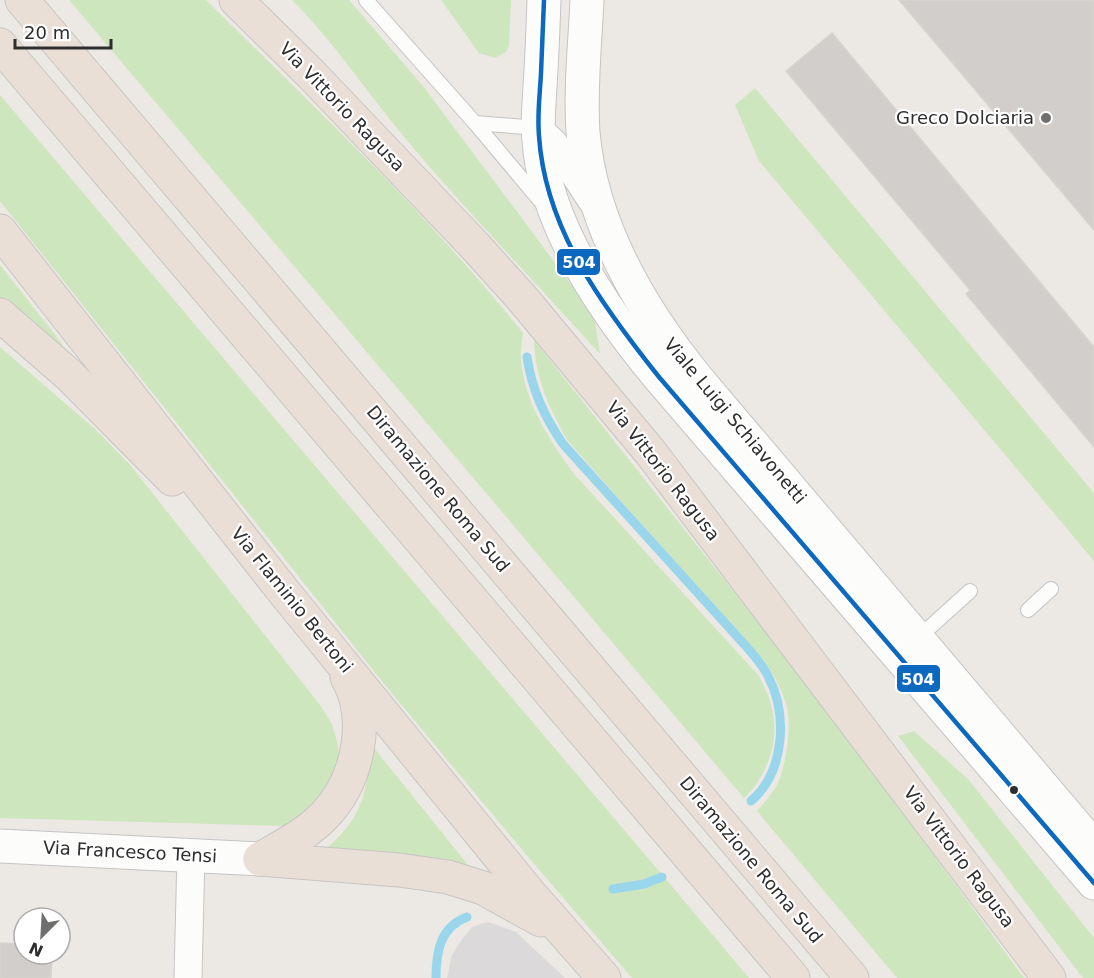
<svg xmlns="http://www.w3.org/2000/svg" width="1094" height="978" font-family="'DejaVu Sans',sans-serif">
  <rect width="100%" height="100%" fill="#ece8e4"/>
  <path fill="#dcd9db" d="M488,922l28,10 49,46h-118l5,-23 11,-17 9,-11z"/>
  <g fill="#cee6be">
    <path d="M69,0h137c109,108 221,213 317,333 -1,9 -3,19 -2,28 4,43 29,80 54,114l184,201c7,14 14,29 15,45 3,27 -10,59 -30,77z"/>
    <path d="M292,0h57l74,86 171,229 6,39c-63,-70 -129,-138 -190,-210 -40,-47 -74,-100 -118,-144z"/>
    <path d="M441,0h70l-2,46 -3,6 -11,6 -16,-5z"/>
    <path d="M755,88l339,405v68l-335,-400 -24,-56z"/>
    <path d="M0,95l659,776 90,107h-117l-109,-127 -138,-166 -385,-484z"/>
    <path d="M0,265l63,80h-15l-48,-40z"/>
    <path d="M534,340l285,359 205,279h-127l-140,-167c7,-8 15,-17 20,-26 9,-19 15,-58 10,-78 -4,-14 -10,-26 -17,-38l-203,-229c-18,-33 -32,-62 -33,-100z"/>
    <path d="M0,347l95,82 36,37 189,239 12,19 6,21 1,11 -9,37 -37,32 -10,1 -283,-8z"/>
    <path d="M914,731l54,48 126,159v40h-11l-185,-242z"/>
    <path d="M370,743l106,132 -157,-21c41,-30 50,-61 51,-111z"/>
  </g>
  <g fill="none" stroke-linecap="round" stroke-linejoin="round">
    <g stroke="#99d6ec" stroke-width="9">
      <path d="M527,357c5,33 17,59 36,87l180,199c9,10 19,21 25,33 20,38 17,96 -17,125"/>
      <path d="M613,889l31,-5 18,-7"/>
      <path d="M436,978c0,-26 4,-51 31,-61"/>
    </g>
  </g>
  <g fill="#d1cecb" stroke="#d7d4d0" stroke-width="1.5">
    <path d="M899,0h195v230z"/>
    <path d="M832,33l262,314v100l-128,-153 4,-4 -184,-219z"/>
    <path d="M0,943l24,1v10h28l-1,24h-51z"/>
  </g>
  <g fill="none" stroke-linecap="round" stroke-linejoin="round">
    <g stroke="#c5c4c5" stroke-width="16">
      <g id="lane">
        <path d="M366,0l109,123 68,81"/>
        <path d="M475,123l63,5"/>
        <path d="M1028,610l23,-21"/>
        <path d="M918,638l52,-47"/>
      </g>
    </g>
    <g stroke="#c5c4c5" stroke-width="29">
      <g id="street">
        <path d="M538,128l16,15 37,57"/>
        <path d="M188,978l3,-124"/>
      </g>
    </g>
    <g stroke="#c5c4c5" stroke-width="35">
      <g id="secondary">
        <path d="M544,0c-1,29 -2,58 -4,86 -1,19 -3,37 -1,55 6,85 67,172 120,236l435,506"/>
        <path d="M587,0c-2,44 -7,89 -4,132 8,93 58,178 116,249l395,466"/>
        <path d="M0,846l260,13"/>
      </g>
    </g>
    <g stroke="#c6c5c4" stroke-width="35">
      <g id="highway">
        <path d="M22,0l830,978"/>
        <path d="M236,0l76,75 163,171 46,51 130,156 398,525"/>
        <path d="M0,45l793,933"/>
        <path d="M0,231l284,361 246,302 74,84"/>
        <path d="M0,315l69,60 103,104"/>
        <path d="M260,859l139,11 49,7 35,11 58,32"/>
        <path d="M260,859c23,-13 47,-25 65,-44 33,-35 46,-96 22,-138"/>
      </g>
    </g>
    <use href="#lane" stroke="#fcfcfb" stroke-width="14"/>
    <use href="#street" stroke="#fcfcfb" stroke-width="27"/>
    <use href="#secondary" stroke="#fcfcfb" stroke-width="33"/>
    <use href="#highway" stroke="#eadfd6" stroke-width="33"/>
    <g stroke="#fff" stroke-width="9">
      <path id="bus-1" d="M544,0c-1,24 -2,49 -3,73 -1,21 -4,42 -2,63 6,93 64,171 120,241l435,506"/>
    </g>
    <use href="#bus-1" stroke="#0c69bf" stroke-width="4.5"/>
  </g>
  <circle fill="#706f6e" stroke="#fff" stroke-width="2" cx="1046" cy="118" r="6"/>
  <circle fill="#2e2e2e" stroke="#fff" stroke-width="2" cx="1014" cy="790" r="5"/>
  <g text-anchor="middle" stroke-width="4.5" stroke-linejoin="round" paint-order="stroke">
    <g font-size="18" fill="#2e2e2e" stroke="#fff">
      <text transform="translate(342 107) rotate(46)" y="6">Via Vittorio Ragusa</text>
      <text transform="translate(735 421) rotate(50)" y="6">Viale Luigi Schiavonetti</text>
      <text transform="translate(663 471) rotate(52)" y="6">Via Vittorio Ragusa</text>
      <text transform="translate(438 489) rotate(50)" y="6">Diramazione Roma Sud</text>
      <text transform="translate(292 600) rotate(51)" y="6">Via Flaminio Bertoni</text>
      <text transform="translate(130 852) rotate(3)" y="6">Via Francesco Tensi</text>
      <text transform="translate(959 857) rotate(53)" y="6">Via Vittorio Ragusa</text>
      <text transform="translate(751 860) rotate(50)" y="6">Diramazione Roma Sud</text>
    </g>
    <g font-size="18" fill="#2e2e2e" stroke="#fff" text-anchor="end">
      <text x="1034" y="124">Greco Dolciaria</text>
    </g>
  </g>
  <g stroke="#fff" stroke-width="2">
    <rect x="556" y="248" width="45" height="28" rx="6" fill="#0c69bf"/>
    <rect x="896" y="664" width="45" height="29" rx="6" fill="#0c69bf"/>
  </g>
  <g font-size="16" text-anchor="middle" font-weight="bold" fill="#fff">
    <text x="579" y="268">504</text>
    <text x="918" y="685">504</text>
  </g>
  <g transform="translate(42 936) rotate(204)"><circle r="28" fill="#ffffff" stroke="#ababab" stroke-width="1.5"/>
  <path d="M0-4.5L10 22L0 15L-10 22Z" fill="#706f6e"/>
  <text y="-9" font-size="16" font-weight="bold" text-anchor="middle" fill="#2e2e2e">N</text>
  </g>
  <path d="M15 39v9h96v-9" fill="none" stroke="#2e2e2e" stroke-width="3"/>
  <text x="24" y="39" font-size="18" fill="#2e2e2e" stroke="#ffffff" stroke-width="4.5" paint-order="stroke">20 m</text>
</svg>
